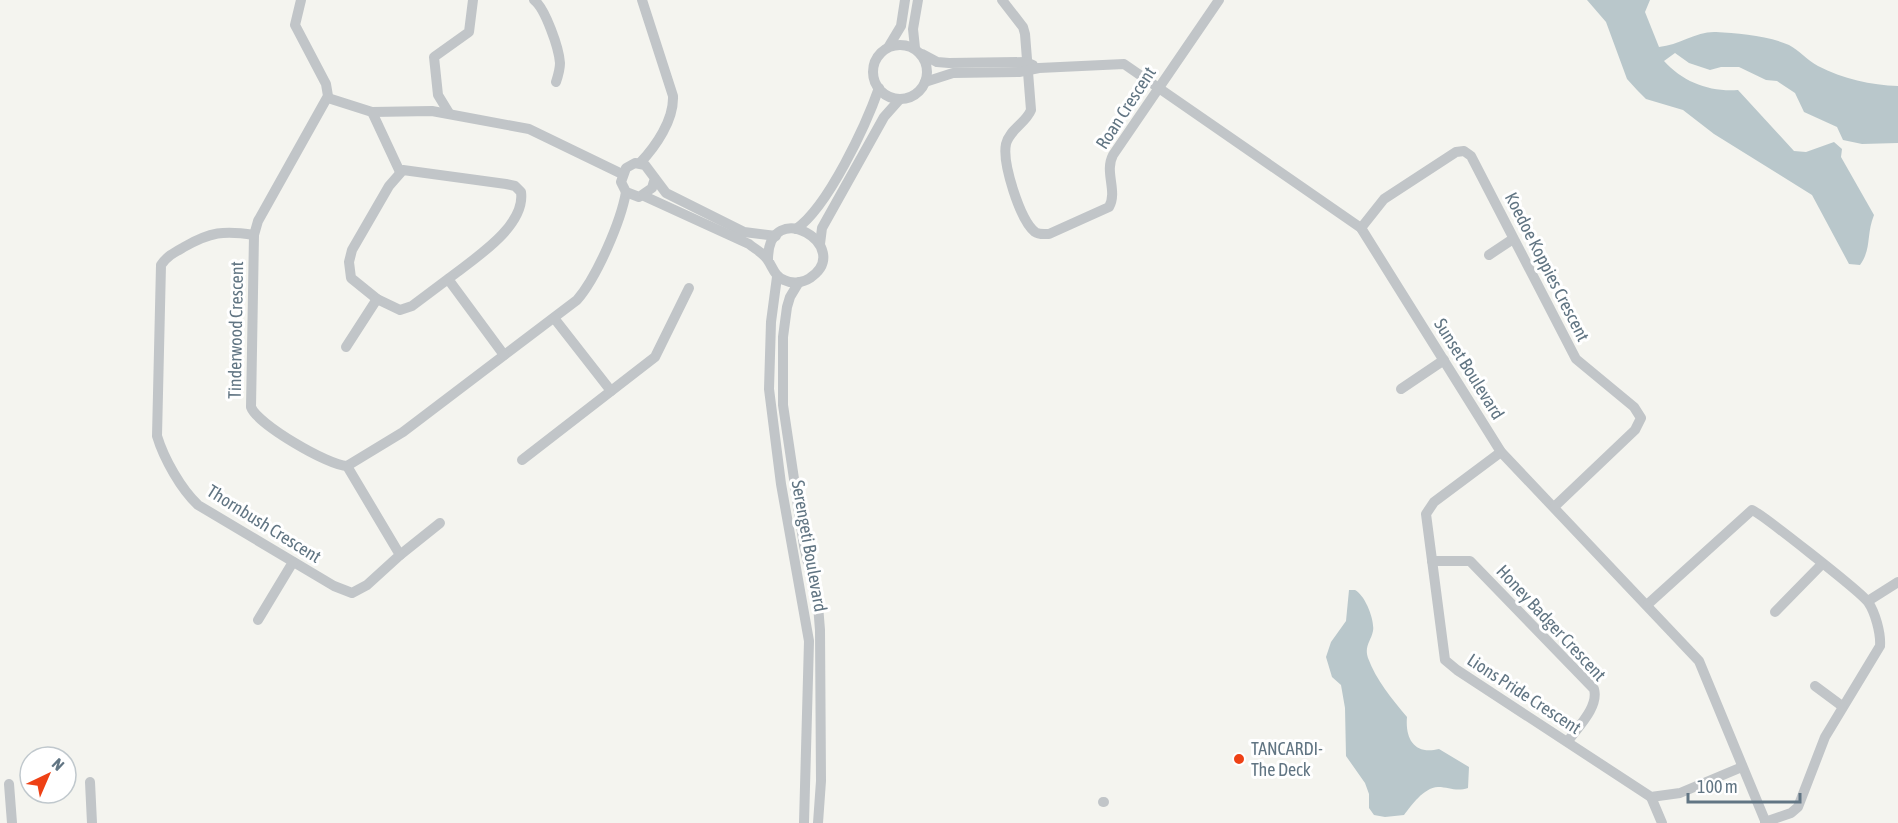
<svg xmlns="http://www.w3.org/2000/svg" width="1898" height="823" font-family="'Asap Condensed',sans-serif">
  <rect width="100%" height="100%" fill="#f4f4ef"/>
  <g fill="#b9c7cb">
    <path d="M1587,0h63l-5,12 14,35c20,-2 38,-16 57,-15 22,1 53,4 73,13 10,5 19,16 29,21 25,13 53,19 80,20v57l-36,1 -19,-4 -6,-13 -33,-15 -9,-19 -18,-12 -11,-1 -27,-13h-18l-11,3 -21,-7 -14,-10 -11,8c19,21 45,31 74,29l56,61 12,1 28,-10 8,7 -1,8 33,58c-8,20 -2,33 -14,50l-11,-1 -37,-69 -98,-61 -31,-24 -37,-11 -9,-9 -10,-11 -21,-57z"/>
    <path d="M1349,590h6c10,5 20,30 18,41 -2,10 -9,15 -5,27 8,22 24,41 39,59 -2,23 8,38 32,32l30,18 -1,21c-12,4 -19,-1 -30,-1 -15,1 -26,18 -34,28l-19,2 -11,-2 -5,-7v-14l-4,-11 -19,-27 -1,-48 -4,-23 -9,-8 -6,-20 5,-15 15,-21z"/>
  </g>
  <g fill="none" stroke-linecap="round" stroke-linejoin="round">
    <g stroke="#c1c5c8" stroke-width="10">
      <path d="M301,0l-6,25 31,59 2,12 -70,125 -4,14 -3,172c6,17 78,59 96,59l56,-34 174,-132c20,-23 44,-79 49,-108"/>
      <path d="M534,0c11,8 25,48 26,63 0,6 -2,13 -4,19"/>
      <path d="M1002,0l21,27 2,7 6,76c-5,13 -22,20 -25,34 -4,19 14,76 29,88 4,3 9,2 14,2l60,-27c9,-16 -5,-35 4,-52l106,-155"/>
      <circle cx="900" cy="72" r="27"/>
      <path d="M889,46l12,-20 4,-26"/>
      <path d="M915,48l-2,-19 5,-29"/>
      <path d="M922,54l15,8 12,1 77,-1 7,3"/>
      <path d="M925,82l28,-9 66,-1 20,-4 85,-4 237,164 140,224 198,209 67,162"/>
      <path d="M328,98l44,14 60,-1 97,18 93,45"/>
      <path d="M372,112l28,60"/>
      <path d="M449,113l-11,-18 -4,-38 35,-25 4,-32"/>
      <path d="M640,163c16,-17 34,-43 33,-67l-31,-96"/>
      <path d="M655,178l-3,10 -13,9 -13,-5 -5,-10 5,-14 9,-5 10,2 21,28 78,39 32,4"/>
      <path d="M644,196l105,48c6,5 14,9 18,15 6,8 7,17 17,21 8,4 19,3 26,-2 46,-31 -42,-84 -42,-18"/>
      <path d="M1361,228l23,-29 72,-47 8,-1 7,5 105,203 58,48 7,11 -6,12 -81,77"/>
      <path d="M796,229c32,-22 70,-104 83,-141"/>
      <path d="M254,235c-30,-5 -44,-3 -70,12 -9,5 -17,9 -23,18l-4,171c7,23 24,53 41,69l136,81 18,7 15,-8 33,-30 -53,-89"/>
      <path d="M820,244l2,-16 62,-111 16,-18"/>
      <path d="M1489,255l24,-16"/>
      <path d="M777,277l-6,45 -2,67 12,95 28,157 -5,182"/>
      <path d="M448,279l-36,27 -12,4 -23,-11 -26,-21 -2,-16 3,-12 37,-64 14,-16 103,14 9,2 6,6c5,35 -49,68 -73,87l56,76"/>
      <path d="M799,282l-9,15 -3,10 -4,30v68l21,141 14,59 2,25 1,151 -3,42"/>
      <path d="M554,318l57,73"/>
      <path d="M346,347l31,-48"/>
      <path d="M1401,389l43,-29"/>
      <path d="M1501,452l-67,50 -8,12 19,146 12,10 194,127 29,-4 62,-26"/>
      <path d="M522,460l133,-103 34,-69"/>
      <path d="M400,555l40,-32"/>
      <path d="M1432,561h38l124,128c5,18 -16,38 -26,52"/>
      <path d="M1868,601l30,-19"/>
      <path d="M1648,604l104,-94c7,2 109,82 116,92 7,10 13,31 12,44l-55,91 -27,70 -7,6 -26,9"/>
      <path d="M1775,612l47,-48"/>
      <path d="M258,620l35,-58"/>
      <path d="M1815,686l27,20"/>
      <path d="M90,782l2,41"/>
      <path d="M9,784l3,39"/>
      <path d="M1651,797l11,26"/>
      <path d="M1103,802h1"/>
    </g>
  </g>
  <circle fill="#ee4115" stroke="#fff" stroke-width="2" cx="1239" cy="759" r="6"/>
  <g text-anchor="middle" stroke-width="6" stroke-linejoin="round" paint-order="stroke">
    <g font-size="18" fill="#617583" stroke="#fff">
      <text transform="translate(1126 108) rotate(-57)" y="6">Roan Crescent</text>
      <text transform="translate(1547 267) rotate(63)" y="6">Koedoe Koppies Crescent</text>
      <text transform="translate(236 330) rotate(-89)" y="6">Tinderwood Crescent</text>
      <text transform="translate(1469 369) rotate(58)" y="6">Sunset Boulevard</text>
      <text transform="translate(264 524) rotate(32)" y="6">Thornbush Crescent</text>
      <text transform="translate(809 546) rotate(80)" y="6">Serengeti Boulevard</text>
      <text transform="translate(1551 623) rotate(47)" y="6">Honey Badger Crescent</text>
      <text transform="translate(1524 694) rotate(33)" y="6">Lions Pride Crescent</text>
    </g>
    <g font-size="18" fill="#617583" stroke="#fff" text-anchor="start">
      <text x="1251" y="755">TANCARDI-<tspan x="1251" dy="21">The Deck</tspan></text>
    </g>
  </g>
  <g transform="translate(48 775) rotate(44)"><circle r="28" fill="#ffffff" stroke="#c0c8cd" stroke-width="1.5"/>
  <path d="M0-4.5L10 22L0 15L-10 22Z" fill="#ee4115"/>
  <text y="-9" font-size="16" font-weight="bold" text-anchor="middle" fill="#617583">N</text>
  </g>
  <path d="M1688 793v9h112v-9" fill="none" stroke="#617583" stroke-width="3"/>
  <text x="1697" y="793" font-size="18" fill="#617583" stroke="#ffffff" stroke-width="4.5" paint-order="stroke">100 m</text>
</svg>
